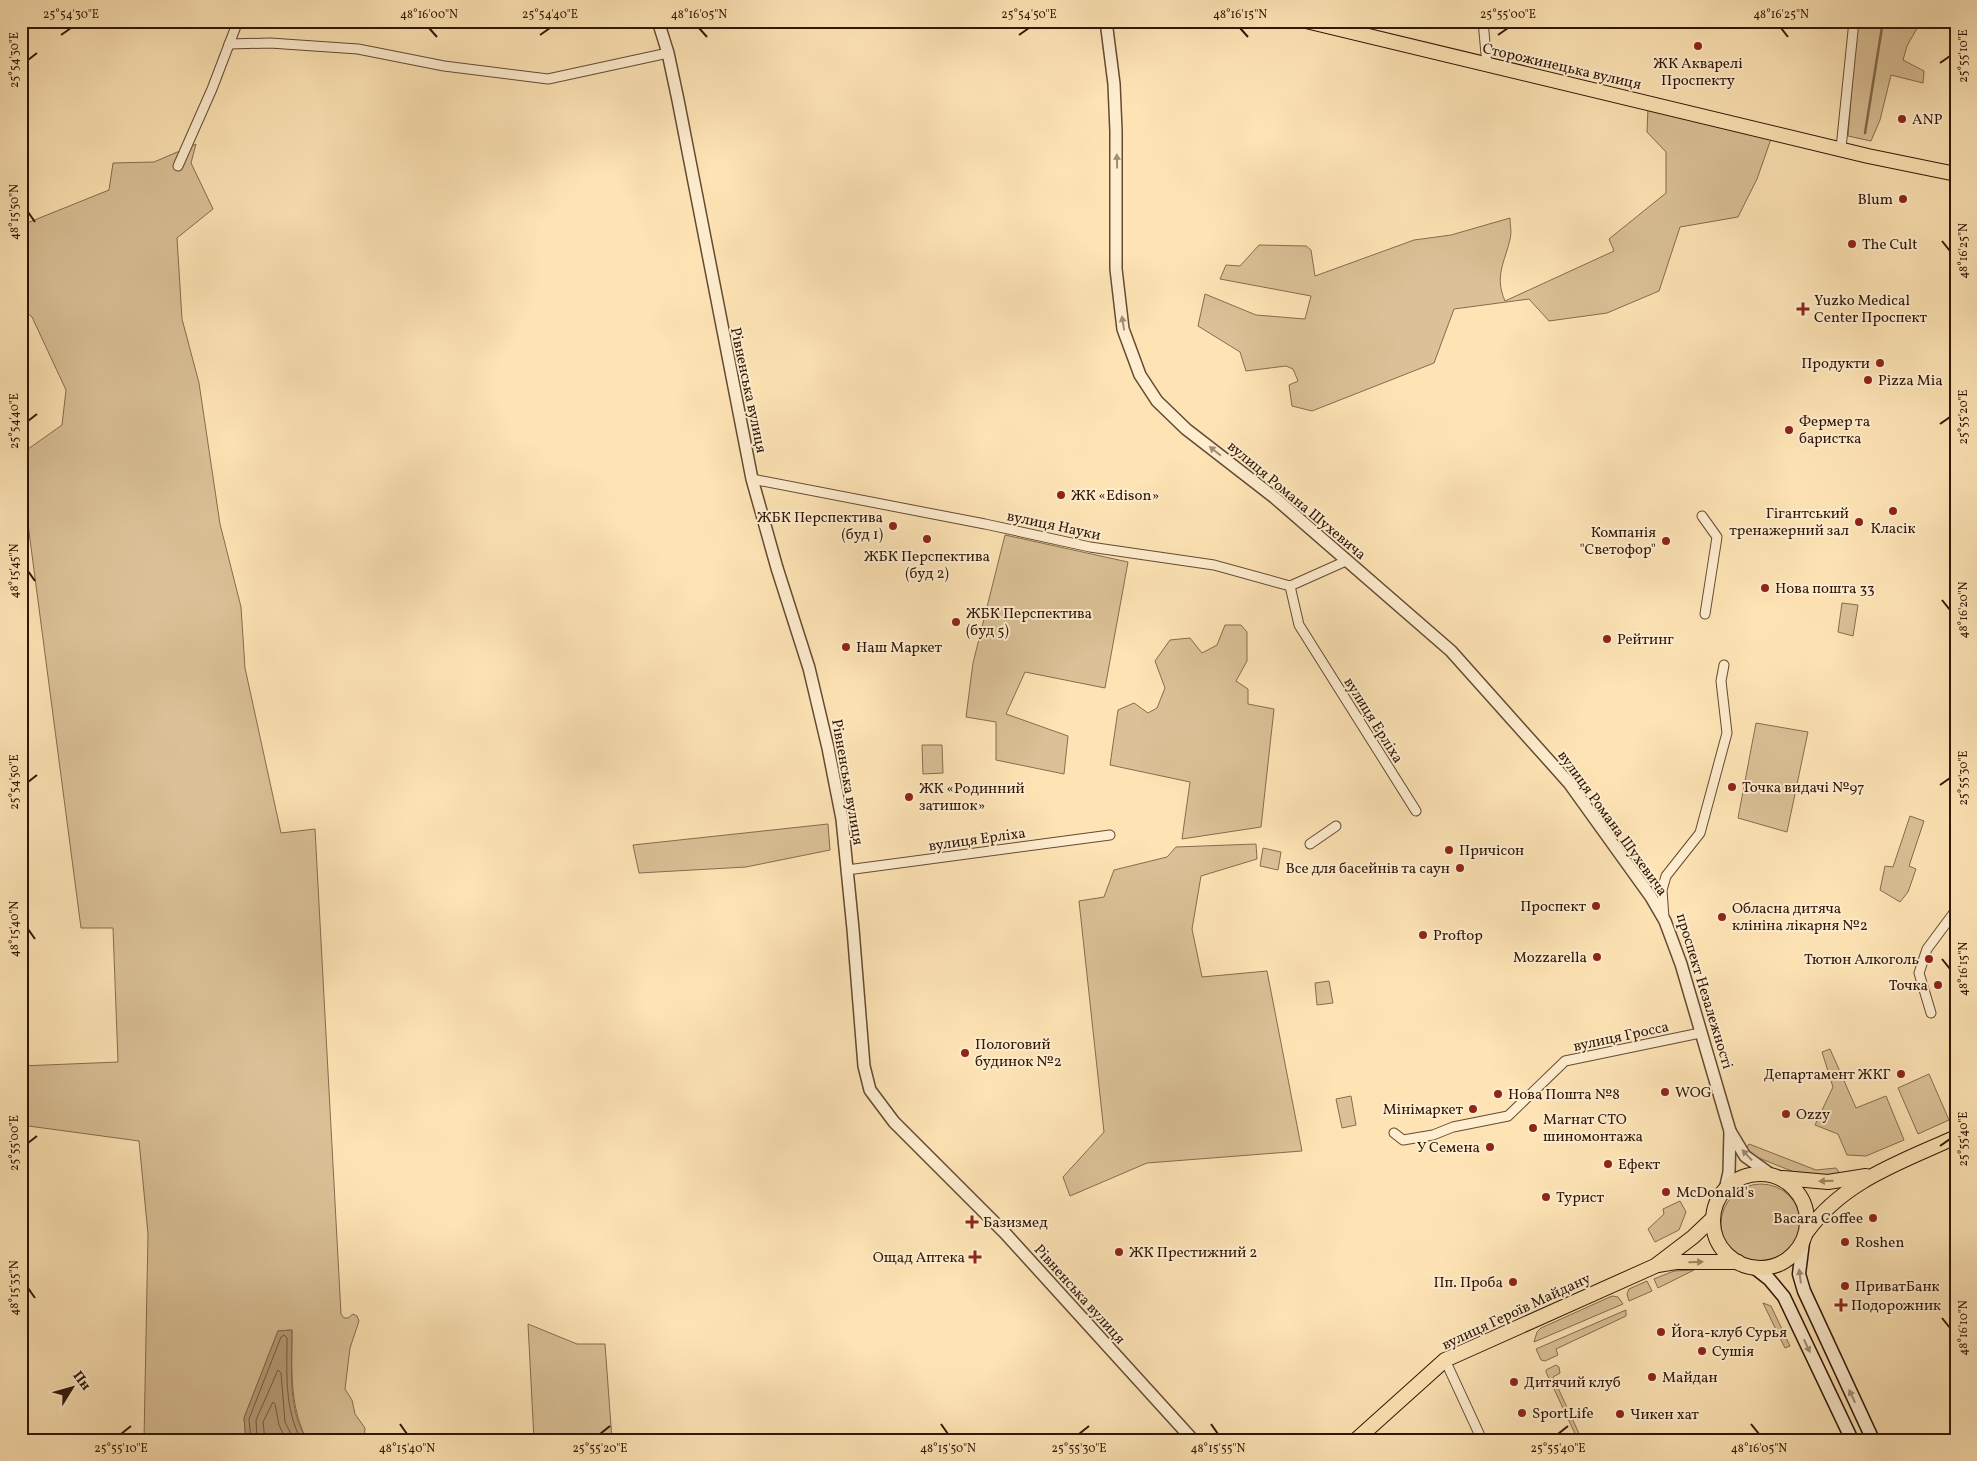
<svg xmlns="http://www.w3.org/2000/svg" width="1977" height="1461" font-family="Vollkorn,serif">
  <rect width="100%" height="100%" fill="#fee4b5"/>
  <filter id="stains"><feTurbulence type="fractalNoise" baseFrequency=".004" numOctaves="4"/><feColorMatrix values="0 0 0 0 .2 0 0 0 0 .09 0 0 0 0 .02 0 0 0 .5 -.17"/></filter>
  <radialGradient id="worn" r=".72"><stop offset=".6" stop-color="#630" stop-opacity="0"/><stop offset="1" stop-color="#630" stop-opacity=".3"/></radialGradient>
  <g fill="#dbc197" stroke="#866c4e">
    <path d="M1857,21h64l-14,25 -4,14 21,11 -1,12 -32,-8 -11,45 -9,21 -23,-5z"/>
    <path d="M1648,107l124,29 -15,43 -19,38 -58,10 -21,64 -52,22 -58,8 -20,-22 -75,10 -20,54 -122,48 -20,-5 -3,-21 9,-4 -5,-12 -7,-3 -40,5 -6,-19 -42,-26 7,-32 51,21 49,4 6,-23 -91,-17 6,-14 14,1 19,-21 47,1 5,4 4,26 99,-36 37,-5 59,-17c0,7 2,14 0,21 -5,23 -16,37 -5,62l109,-50 -5,-12 57,-46v-41l-19,-20z"/>
    <path d="M196,144l-5,19 22,46 -36,29 5,81 17,64 21,141 21,83 4,61 36,165 34,-4 26,485 3,4h4l5,-4 4,2 2,5 -9,27 -5,41 7,11 3,14 10,14 -1,12h-57l-1,-2c-17,-34 -14,-71 -14,-108l-14,1 -34,87 2,22h-102l4,-206 -9,-93 -118,-16v-59l97,-4 -5,-134h-32l-60,-457v-17l41,-29 4,-35 -34,-73 -11,-9v-85h6l82,-33 4,-27 41,-1z"/>
    <path d="M1005,535l123,27 -23,126 -80,-16 -19,42 62,22 -4,38 -68,-14v-38l-30,-5 7,-54z"/>
    <path d="M1842,603l16,2 -5,31 -15,-4z"/>
    <path d="M1225,625h16l6,7v29l-11,20 12,8v15l26,5 -13,118 -79,12 8,-57 -80,-17 8,-55 16,-7 14,10 9,-5 8,-20 -10,-27 15,-21 20,-2 12,15 15,-8z"/>
    <path d="M1756,723l52,9 -21,100 -49,-14z"/>
    <path d="M922,745h20l1,28 -20,1z"/>
    <path d="M1910,816l14,5 -15,45 7,3 -8,23 -8,10 -20,-12 5,-24 8,1z"/>
    <path d="M828,824l2,26 -84,17 -107,6 -6,-28z"/>
    <path d="M1256,844l1,15 -56,17 -9,53 10,48 65,-6 35,180 -155,12 -77,33 -7,-19 41,-45 -25,-231 25,-4 10,-27 53,-13 9,-10z"/>
    <path d="M1263,848l18,4 -3,18 -18,-4z"/>
    <path d="M1329,981l4,22 -16,2 -2,-22z"/>
    <path d="M1830,1049l26,59 30,-12 18,44 -38,16 -19,-1 -9,-21 -23,-9 18,-38 -11,-35z"/>
    <path d="M1929,1074l20,46 -31,14 -20,-46z"/>
    <path d="M1351,1096l5,29 -14,3 -6,-29z"/>
    <path d="M1749,1144l67,26 20,-2 5,7 -27,5 -70,-28z"/>
    <circle cx="1761" cy="1224" r="40"/>
    <path d="M1680,1201l6,11 -7,18 -24,12 -7,-13 16,-15 -1,-5z"/>
    <path d="M1694,1270l-36,18 -4,-9 20,-8z"/>
    <path d="M1647,1281l5,10 -23,10 -2,-7 2,-5z"/>
    <path d="M1612,1296l6,1 5,7 -89,38 3,-10 4,-4z"/>
    <path d="M1763,1303l8,3 19,40 -5,2z"/>
    <path d="M1626,1310v6l-70,33 2,6 -13,6 -4,-1 -5,-11z"/>
    <path d="M528,1324l49,20h28l7,96h-78z"/>
    <path d="M1556,1365l3,2 1,6 -7,4 29,63h-4l-32,-68v-2z"/>
  </g>
  <path fill="#b89e7a" stroke="#82684c" d="M292,1330c0,36 -5,79 15,110h-61l-2,-22 34,-87z"/>
  <g fill="none" stroke-linecap="round" stroke-linejoin="round">
    <g stroke="#745a40" stroke-width="1">
      <path d="M251,1440l-2,-21 32,-82 3,-2 3,3c0,35 -3,69 14,102"/>
      <path d="M257,1440l-1,-20 22,-50 3,3 4,49 9,18"/>
      <path d="M265,1440l-2,-18 10,-20 2,2 4,21 7,15"/>
    </g>
    <path stroke="#82684c" stroke-width="2.5" d="M1865,133l18,-112"/>
    <g stroke="#644a32" stroke-width="11">
      <g id="minor">
        <path d="M1483,21l4,44"/>
        <path d="M229,44l41,-1 88,6 86,17 104,13 120,-26"/>
        <path d="M1841,148l13,-127"/>
        <path d="M178,166l34,-77 26,-68"/>
        <path d="M752,479l233,45 105,23 124,18 76,21 56,-25"/>
        <path d="M1702,516l15,21 -12,77"/>
        <path d="M1290,586l9,39 117,186"/>
        <path d="M1310,844l26,-18"/>
        <path d="M847,870l263,-35"/>
        <path d="M1664,918l-2,-28 4,-14 34,-43 27,-100 -6,-52 3,-16"/>
        <path d="M1931,1013l-12,-40 8,-24 29,-39"/>
        <path d="M1394,1133l9,7 30,-5 20,-8 55,-11 57,-55 135,-28"/>
        <path d="M1445,1360l37,80"/>
      </g>
    </g>
    <g stroke="#644a32" stroke-width="14">
      <g id="tertiary">
        <path d="M658,21l10,32 10,47 74,379 25,89 32,100 19,80 14,71 11,110 11,137 6,24 24,32 111,111 188,207"/>
        <path d="M1106,21l8,63 2,47v138l7,60 17,46 17,26 29,28 89,69 176,153 118,132 82,114 14,24 16,43 49,167 -1,41 -4,18"/>
        <path d="M1730,1131l15,25 25,18"/>
      </g>
    </g>
    <g stroke="#301606" stroke-width="15">
      <g id="secondary">
        <path d="M1803,1242l-4,32 5,17 69,149"/>
        <path d="M1755,1268l14,11 15,18 68,143"/>
      </g>
    </g>
    <g stroke="#301606" stroke-width="16">
      <g id="primary">
        <path d="M1306,21l562,135 88,18"/>
        <circle cx="1760" cy="1221" r="47"/>
        <path d="M1783,1178l45,4 38,-6"/>
        <path d="M1806,1233c37,-52 93,-70 150,-96"/>
        <path d="M1658,1265l18,-3h62"/>
        <path d="M1356,1440l89,-80 210,-94 38,-29 20,-19"/>
      </g>
    </g>
    <use href="#minor" stroke="#feedcf" stroke-width="9"/>
    <use href="#tertiary" stroke="#feedcf" stroke-width="11"/>
    <use href="#secondary" stroke="#feedcf" stroke-width="12"/>
    <use href="#primary" stroke="#fee4b5" stroke-width="14"/>
  </g>
  <defs><path id="oneway-solid" d="M-6-.8H1V-3.2L6.5 0L1 3.2V.8H-6Z" transform="scale(1.25)"/></defs>
  <g fill="#a18c75">
    <use href="#oneway-solid" transform="translate(1117 161) rotate(-91)"/>
    <use href="#oneway-solid" transform="translate(1123 323) rotate(-99)"/>
    <use href="#oneway-solid" transform="translate(1215 451) rotate(-142)"/>
    <use href="#oneway-solid" transform="translate(1747 1155) rotate(-133)"/>
    <use href="#oneway-solid" transform="translate(1800 1276) rotate(-97)"/>
    <use href="#oneway-solid" transform="translate(1807 1346) rotate(65)"/>
    <use href="#oneway-solid" transform="translate(1852 1396) rotate(-115)"/>
  </g>
  <g fill="#a18766">
    <use href="#oneway-solid" transform="translate(1826 1181) rotate(178)"/>
    <use href="#oneway-solid" transform="translate(1696 1262) rotate(-1)"/>
  </g>
  <path fill="none" stroke="#301606" stroke-width="2" d="M429,28l8,9M699,28l8,9M1240,28l8,9M1781,28l7,9M61,35l10,-7M540,35l10,-7M1019,35l10,-7M1498,35l10,-7M28,60l9,-7M1940,63l10,-7M28,212l7,10M1942,241l8,10M28,421l9,-7M1940,424l10,-7M28,571l7,10M1942,600l8,10M28,782l9,-7M1940,785l10,-7M28,929l7,10M1942,959l8,10M28,1143l9,-7M1940,1146l10,-7M28,1288l7,10M1942,1318l8,10M400,1424l7,10M941,1424l7,10M1211,1424l7,10M1751,1424l8,10M121,1434l10,-8M600,1434l10,-8M1079,1434l10,-8M1558,1434l10,-8"/>
  <g fill="#8f2418" stroke="#feedcf" stroke-width="2">
    <circle cx="1698" cy="46" r="5"/>
    <circle cx="1902" cy="119" r="5"/>
    <circle cx="1903" cy="199" r="5"/>
    <circle cx="1852" cy="244" r="5"/>
    <path d="M1800.5 301.5h5v5h5v5h-5v5h-5v-5h-5v-5h5z"/>
    <circle cx="1880" cy="363" r="5"/>
    <circle cx="1868" cy="380" r="5"/>
    <circle cx="1789" cy="430" r="5"/>
    <circle cx="1061" cy="495" r="5"/>
    <circle cx="1893" cy="511" r="5"/>
    <circle cx="1859" cy="522" r="5"/>
    <circle cx="893" cy="526" r="5"/>
    <circle cx="927" cy="539" r="5"/>
    <circle cx="1666" cy="541" r="5"/>
    <circle cx="1765" cy="588" r="5"/>
    <circle cx="956" cy="622" r="5"/>
    <circle cx="1607" cy="639" r="5"/>
    <circle cx="846" cy="647" r="5"/>
    <circle cx="1732" cy="787" r="5"/>
    <circle cx="909" cy="797" r="5"/>
    <circle cx="1449" cy="850" r="5"/>
    <circle cx="1460" cy="868" r="5"/>
    <circle cx="1596" cy="906" r="5"/>
    <circle cx="1722" cy="917" r="5"/>
    <circle cx="1423" cy="935" r="5"/>
    <circle cx="1597" cy="957" r="5"/>
    <circle cx="1929" cy="959" r="5"/>
    <circle cx="1938" cy="985" r="5"/>
    <circle cx="965" cy="1053" r="5"/>
    <circle cx="1901" cy="1074" r="5"/>
    <circle cx="1665" cy="1092" r="5"/>
    <circle cx="1498" cy="1094" r="5"/>
    <circle cx="1473" cy="1109" r="5"/>
    <circle cx="1786" cy="1114" r="5"/>
    <circle cx="1533" cy="1128" r="5"/>
    <circle cx="1490" cy="1147" r="5"/>
    <circle cx="1608" cy="1164" r="5"/>
    <circle cx="1666" cy="1192" r="5"/>
    <circle cx="1546" cy="1197" r="5"/>
    <circle cx="1873" cy="1218" r="5"/>
    <path d="M969.5 1214.5h5v5h5v5h-5v5h-5v-5h-5v-5h5z"/>
    <circle cx="1845" cy="1242" r="5"/>
    <circle cx="1119" cy="1252" r="5"/>
    <path d="M972.5 1249.5h5v5h5v5h-5v5h-5v-5h-5v-5h5z"/>
    <circle cx="1513" cy="1282" r="5"/>
    <circle cx="1845" cy="1286" r="5"/>
    <path d="M1838.5 1297.5h5v5h5v5h-5v5h-5v-5h-5v-5h5z"/>
    <circle cx="1661" cy="1332" r="5"/>
    <circle cx="1702" cy="1351" r="5"/>
    <circle cx="1652" cy="1377" r="5"/>
    <circle cx="1514" cy="1382" r="5"/>
    <circle cx="1522" cy="1413" r="5"/>
    <circle cx="1620" cy="1414" r="5"/>
  </g>
  <g text-anchor="middle" stroke-width="4" stroke-linejoin="round" paint-order="stroke">
    <g font-size="15" fill="#301606" stroke="#feedcf" text-anchor="start">
      <text x="1698" y="68" text-anchor="middle">ЖК Акварелі<tspan x="1698" dy="17">Проспекту</tspan></text>
      <text x="1912" y="124">ANP</text>
      <text x="1893" y="204" text-anchor="end">Blum</text>
      <text x="1862" y="249">The Cult</text>
      <text x="1814" y="305">Yuzko Medical<tspan x="1814" dy="17">Center Проспект</tspan></text>
      <text x="1870" y="368" text-anchor="end">Продукти</text>
      <text x="1878" y="385">Pizza Mia</text>
      <text x="1799" y="426">Фермер та<tspan x="1799" dy="17">баристка</tspan></text>
      <text x="1071" y="500">ЖК «Edison»</text>
      <text x="1849" y="518" text-anchor="end">Гігантський<tspan x="1849" dy="17">тренажерний зал</tspan></text>
      <text x="883" y="522" text-anchor="end">ЖБК Перспектива<tspan x="883" dy="17">(буд 1)</tspan></text>
      <text x="1893" y="533" text-anchor="middle">Класік</text>
      <text x="1656" y="537" text-anchor="end">Компанія<tspan x="1656" dy="17">"Светофор"</tspan></text>
      <text x="927" y="561" text-anchor="middle">ЖБК Перспектива<tspan x="927" dy="17">(буд 2)</tspan></text>
      <text x="1775" y="593">Нова пошта 33</text>
      <text x="966" y="618">ЖБК Перспектива<tspan x="966" dy="17">(буд 5)</tspan></text>
      <text x="1617" y="644">Рейтинг</text>
      <text x="856" y="652">Наш Маркет</text>
      <text x="1742" y="792">Точка видачі №97</text>
      <text x="919" y="793">ЖК «Родинний<tspan x="919" dy="17">затишок»</tspan></text>
      <text x="1459" y="855">Причісон</text>
      <text x="1450" y="873" text-anchor="end">Все для басейнів та саун</text>
      <text x="1586" y="911" text-anchor="end">Проспект</text>
      <text x="1732" y="913">Обласна дитяча<tspan x="1732" dy="17">клініна лікарня №2</tspan></text>
      <text x="1433" y="940">Proftop</text>
      <text x="1587" y="962" text-anchor="end">Mozzarella</text>
      <text x="1919" y="964" text-anchor="end">Тютюн Алкоголь</text>
      <text x="1928" y="990" text-anchor="end">Точка</text>
      <text x="975" y="1049">Пологовий<tspan x="975" dy="17">будинок №2</tspan></text>
      <text x="1891" y="1079" text-anchor="end">Департамент ЖКГ</text>
      <text x="1675" y="1097">WOG</text>
      <text x="1508" y="1099">Нова Пошта №8</text>
      <text x="1463" y="1114" text-anchor="end">Мінімаркет</text>
      <text x="1796" y="1119">Ozzy</text>
      <text x="1543" y="1124">Магнат СТО<tspan x="1543" dy="17">шиномонтажа</tspan></text>
      <text x="1480" y="1152" text-anchor="end">У Семена</text>
      <text x="1618" y="1169">Ефект</text>
      <text x="1676" y="1197">McDonald's</text>
      <text x="1556" y="1202">Турист</text>
      <text x="1863" y="1223" text-anchor="end">Bacara Coffee</text>
      <text x="983" y="1227">Базизмед</text>
      <text x="1855" y="1247">Roshen</text>
      <text x="1129" y="1257">ЖК Престижний 2</text>
      <text x="965" y="1262" text-anchor="end">Ощад Аптека</text>
      <text x="1503" y="1287" text-anchor="end">Пп. Проба</text>
      <text x="1855" y="1291">ПриватБанк</text>
      <text x="1851" y="1310">Подорожник</text>
      <text x="1671" y="1337">Йога-клуб Сурья</text>
      <text x="1712" y="1356">Сушія</text>
      <text x="1662" y="1382">Майдан</text>
      <text x="1524" y="1387">Дитячий клуб</text>
      <text x="1532" y="1418">SportLife</text>
      <text x="1630" y="1419">Чикен хат</text>
    </g>
    <g font-size="15" fill="#301606" stroke="#feedcf">
      <text transform="translate(1562 66) rotate(13)" y="5">Сторожинецька вулиця</text>
      <text transform="translate(749 390) rotate(78)" y="5">Рівненська вулиця</text>
      <text transform="translate(1297 500) rotate(40)" y="5">вулиця Романа Шухевича</text>
      <text transform="translate(1054 525) rotate(12)" y="5">вулиця Науки</text>
      <text transform="translate(1374 720) rotate(58)" y="5">вулиця Ерліха</text>
      <text transform="translate(848 782) rotate(80)" y="5">Рівненська вулиця</text>
      <text transform="translate(1613 823) rotate(54)" y="5">вулиця Романа Шухевича</text>
      <text transform="translate(977 839) rotate(-8)" y="5">вулиця Ерліха</text>
      <text transform="translate(1705 991) rotate(73)" y="5">проспект Незалежності</text>
      <text transform="translate(1621 1036) rotate(-12)" y="5">вулиця Гросса</text>
      <text transform="translate(1080 1294) rotate(48)" y="5">Рівненська вулиця</text>
      <text transform="translate(1516 1311) rotate(-25)" y="5">вулиця Героїв Майдану</text>
    </g>
  </g>
  <rect width="1977" height="1461" fill="none" stroke="#fee4b5" stroke-width="55"/>
  <g transform="translate(72 1388) rotate(53)" stroke="#feedcf" stroke-width="4" paint-order="stroke">
  <path d="M0-4L9 19L0 12L-9 19Z" fill="#301606"/>
  <text y="-8" font-size="14" font-weight="bold" text-anchor="middle" fill="#301606">Пн</text>
  </g>
  <rect x="28" y="28" width="1922" height="1406" fill="none" stroke="#301606" stroke-width="2"/>
  <g font-size="12" text-anchor="middle" fill="#301606">
    <text x="71" y="18">25°54'30"E</text>
    <text x="429" y="18">48°16'00"N</text>
    <text x="550" y="18">25°54'40"E</text>
    <text x="699" y="18">48°16'05"N</text>
    <text x="1029" y="18">25°54'50"E</text>
    <text x="1240" y="18">48°16'15"N</text>
    <text x="1508" y="18">25°55'00"E</text>
    <text x="1781" y="18">48°16'25"N</text>
    <text transform="translate(1963 56) rotate(-90)" y="4">25°55'10"E</text>
    <text transform="translate(14 60) rotate(-90)" y="4">25°54'30"E</text>
    <text transform="translate(14 212) rotate(-90)" y="4">48°15'50"N</text>
    <text transform="translate(1963 251) rotate(-90)" y="4">48°16'25"N</text>
    <text transform="translate(1963 417) rotate(-90)" y="4">25°55'20"E</text>
    <text transform="translate(14 421) rotate(-90)" y="4">25°54'40"E</text>
    <text transform="translate(14 571) rotate(-90)" y="4">48°15'45"N</text>
    <text transform="translate(1963 610) rotate(-90)" y="4">48°16'20"N</text>
    <text transform="translate(1963 778) rotate(-90)" y="4">25°55'30"E</text>
    <text transform="translate(14 782) rotate(-90)" y="4">25°54'50"E</text>
    <text transform="translate(14 929) rotate(-90)" y="4">48°15'40"N</text>
    <text transform="translate(1963 969) rotate(-90)" y="4">48°16'15"N</text>
    <text transform="translate(1963 1139) rotate(-90)" y="4">25°55'40"E</text>
    <text transform="translate(14 1143) rotate(-90)" y="4">25°55'00"E</text>
    <text transform="translate(14 1288) rotate(-90)" y="4">48°15'35"N</text>
    <text transform="translate(1963 1328) rotate(-90)" y="4">48°16'10"N</text>
    <text x="121" y="1452">25°55'10"E</text>
    <text x="407" y="1452">48°15'40"N</text>
    <text x="600" y="1452">25°55'20"E</text>
    <text x="948" y="1452">48°15'50"N</text>
    <text x="1079" y="1452">25°55'30"E</text>
    <text x="1218" y="1452">48°15'55"N</text>
    <text x="1558" y="1452">25°55'40"E</text>
    <text x="1759" y="1452">48°16'05"N</text>
  </g>
  <rect width="100%" height="100%" filter="url(#stains)"/>
  <rect width="100%" height="100%" fill="url(#worn)"/>
</svg>
